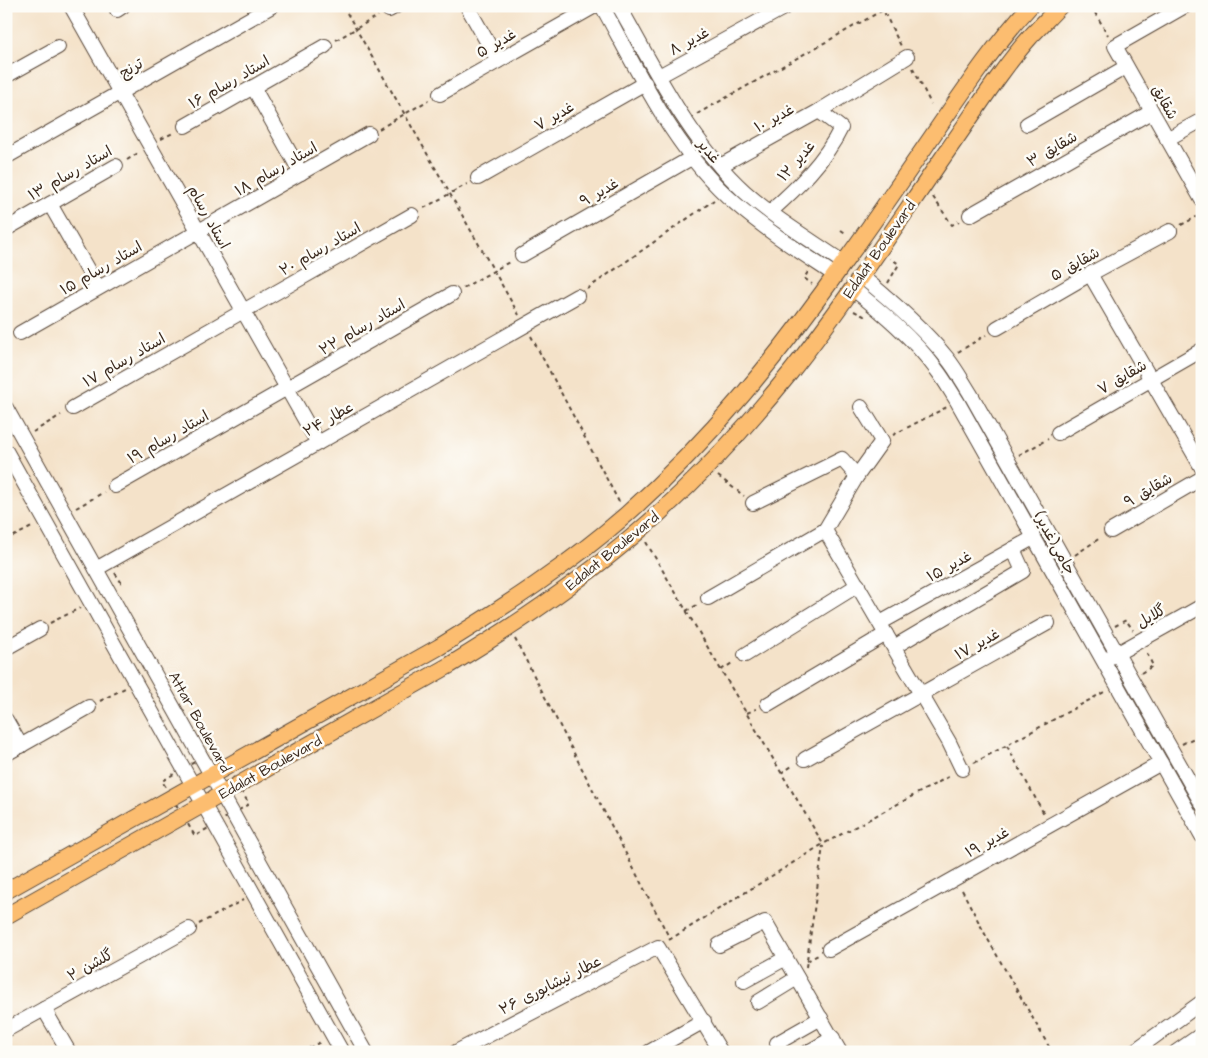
<svg xmlns="http://www.w3.org/2000/svg" width="1208" height="1058" font-family="'Architects Daughter','Playpen Sans Arabic',sans-serif">
  <rect width="100%" height="100%" fill="#fdfcf7"/>
  <filter id="ink" filterUnits="userSpaceOnUse"><feTurbulence type="fractalNoise" baseFrequency=".02" numOctaves="2"/><feDisplacementMap in="SourceGraphic" scale="10" xChannelSelector="R" yChannelSelector="G"/><feConvolveMatrix kernelMatrix="1 2 1 2 8 2 1 2 1" color-interpolation-filters="sRGB"/></filter>
  <filter id="wash" filterUnits="userSpaceOnUse"><feTurbulence type="fractalNoise" baseFrequency=".0096" numOctaves="4" result="noise"/><feDisplacementMap in="SourceGraphic" scale="20" xChannelSelector="R" yChannelSelector="G"/><feGaussianBlur stdDeviation="1.12" result="paint"/><feColorMatrix in="noise" values="0 0 0 0 0 0 0 0 0 0 0 0 0 0 0 0 0 1.4 0 .05"/><feComposite in="paint" operator="in"/></filter>
  <g filter="url(#wash)">
    <rect width="100%" height="100%" fill="#f4e2c9"/>
  </g>
  <g filter="url(#ink)">
    <g fill="none" stroke-linecap="round" stroke-linejoin="round">
      <g stroke="#574638" stroke-width="16">
        <g id="minor">
          <path d="M71,6l247,437"/>
          <path d="M467,6l31,55"/>
          <path d="M602,6c38,69 73,146 134,198 31,27 66,49 99,71"/>
          <path d="M619,6c37,65 70,135 126,186 30,27 66,48 99,71"/>
          <path d="M1185,6l-70,40 87,154"/>
          <path d="M117,10l6,-4"/>
          <path d="M389,10l7,-4"/>
          <path d="M6,76l52,-29"/>
          <path d="M659,76l128,-70"/>
          <path d="M253,87l48,86"/>
          <path d="M440,94l155,-88"/>
          <path d="M819,111l88,-54"/>
          <path d="M1027,124l99,-57"/>
          <path d="M185,126l140,-80"/>
          <path d="M1167,139l35,-19"/>
          <path d="M6,157l266,-151"/>
          <path d="M720,166l99,-55 22,17c-16,33 -44,60 -71,84"/>
          <path d="M478,178l167,-95"/>
          <path d="M50,204l48,84"/>
          <path d="M970,215l181,-103"/>
          <path d="M6,229l110,-63"/>
          <path d="M522,255l171,-98"/>
          <path d="M1090,274l112,194"/>
          <path d="M861,276c31,25 61,51 86,82 9,11 16,24 23,35l232,411"/>
          <path d="M852,288c30,24 61,50 84,81 8,10 14,21 21,32l245,435"/>
          <path d="M997,328l93,-54 80,-43"/>
          <path d="M20,333l349,-199"/>
          <path d="M6,408l360,644"/>
          <path d="M73,408l339,-193"/>
          <path d="M1058,433l144,-83"/>
          <path d="M6,451l336,601"/>
          <path d="M115,486l337,-192"/>
          <path d="M753,503l89,-44 15,17"/>
          <path d="M825,530l32,-54 25,-35 -21,-34"/>
          <path d="M1111,531l91,-53"/>
          <path d="M96,569l481,-273"/>
          <path d="M708,598l117,-68 124,212 13,27"/>
          <path d="M880,623l153,-85"/>
          <path d="M894,647l129,-76 -10,-22"/>
          <path d="M6,648l34,-19"/>
          <path d="M745,655l113,-70"/>
          <path d="M1109,658l93,-52"/>
          <path d="M768,704l118,-70"/>
          <path d="M6,720l15,26"/>
          <path d="M6,754l83,-47"/>
          <path d="M805,759l243,-136"/>
          <path d="M719,945l46,-23 75,130"/>
          <path d="M829,949l332,-186"/>
          <path d="M744,981l42,-23"/>
          <path d="M758,1002l39,-24"/>
          <path d="M44,1009l25,43"/>
          <path d="M6,1030l183,-101"/>
          <path d="M777,1043l44,-25"/>
          <path d="M456,1052l202,-105 63,105"/>
          <path d="M649,1052l55,-31"/>
          <path d="M808,1052l25,-14"/>
          <path d="M1133,1052l69,-50"/>
          <path d="M1176,1052l26,-18"/>
        </g>
      </g>
      <g stroke="#574638" stroke-width="18">
        <g id="major">
          <path d="M6,891l433,-244c65,-40 130,-82 188,-133 84,-75 151,-158 216,-250 35,-48 68,-97 101,-145 27,-39 54,-78 86,-113"/>
          <path d="M6,916l444,-251c66,-40 130,-83 189,-134 55,-47 105,-101 151,-158 56,-71 106,-148 158,-223 27,-38 52,-79 83,-114 10,-10 19,-20 29,-30"/>
        </g>
      </g>
      <g stroke="#574638" stroke-width="2" stroke-dasharray="4 4" stroke-linecap="butt">
        <path d="M343,6l176,309"/>
        <path d="M881,6l20,40"/>
        <path d="M1091,6l17,29"/>
        <path d="M336,40l42,-24"/>
        <path d="M913,68l18,36"/>
        <path d="M697,114l186,-104"/>
        <path d="M379,129l50,-29"/>
        <path d="M161,139l14,-7"/>
        <path d="M127,160l13,-8"/>
        <path d="M933,197l19,28 7,-4"/>
        <path d="M424,208l43,-24"/>
        <path d="M1181,225l21,-11"/>
        <path d="M841,230l6,4"/>
        <path d="M808,272l-4,6 8,6"/>
        <path d="M888,283l11,-19 -9,-6"/>
        <path d="M463,288l48,-27"/>
        <path d="M587,289l127,-89"/>
        <path d="M854,311l10,5 1,-1"/>
        <path d="M531,336l88,166"/>
        <path d="M958,352l28,-17"/>
        <path d="M33,432l28,-17"/>
        <path d="M893,435l54,-28"/>
        <path d="M1019,455l29,-16"/>
        <path d="M718,476l26,20"/>
        <path d="M76,508l28,-16"/>
        <path d="M6,540l28,-14"/>
        <path d="M646,542l177,302"/>
        <path d="M1075,555l25,-17"/>
        <path d="M115,573l6,9 -2,1"/>
        <path d="M686,611l11,-6"/>
        <path d="M50,623l30,-15"/>
        <path d="M1115,626l11,-6 7,10"/>
        <path d="M515,639l155,300"/>
        <path d="M721,670l13,-8"/>
        <path d="M1141,673l12,-7 -7,-15"/>
        <path d="M100,701l25,-13"/>
        <path d="M747,713l9,-4"/>
        <path d="M1182,744l20,-10"/>
        <path d="M1007,746l37,68"/>
        <path d="M217,749l32,55 -54,32 -33,-55z"/>
        <path d="M974,763l132,-72"/>
        <path d="M781,773l13,-8"/>
        <path d="M962,890l24,46 66,116"/>
        <path d="M199,924l44,-24"/>
        <path d="M669,940l154,-96 127,-68"/>
        <path d="M807,961l11,-6"/>
        <path d="M806,967l17,-121"/>
        <path d="M302,1052l20,-11"/>
      </g>
      <use href="#minor" stroke="#fff" stroke-width="14"/>
      <use href="#major" stroke="#fcbd6f" stroke-width="16"/>
    </g>
  </g>
  <g text-anchor="middle" stroke-width="5" stroke-linejoin="round" paint-order="stroke">
    <g font-size="15" fill="#3b2a1e" stroke="#fdfcf7">
      <text transform="translate(689 41) rotate(-29)" y="5">غدیر ۸</text>
      <text transform="translate(496 43) rotate(-30)" y="5">غدیر ۵</text>
      <text transform="translate(131 68) rotate(-30)" y="5">ترنج</text>
      <text transform="translate(229 82) rotate(-30)" y="5">استاد رسام ۱۶</text>
      <text transform="translate(1165 102) rotate(60)" y="5">شقایق</text>
      <text transform="translate(554 116) rotate(-30)" y="5">غدیر ۷</text>
      <text transform="translate(774 118) rotate(-29)" y="5">غدیر ۱۰</text>
      <text transform="translate(1052 149) rotate(-30)" y="5">شقایق ۳</text>
      <text transform="translate(709 151) rotate(51)" y="5">غدیر</text>
      <text transform="translate(796 161) rotate(-49)" y="5">غدیر ۱۲</text>
      <text transform="translate(276 169) rotate(-30)" y="5">استاد رسام ۱۸</text>
      <text transform="translate(70 173) rotate(-30)" y="5">استاد رسام ۱۳</text>
      <text transform="translate(599 192) rotate(-30)" y="5">غدیر ۹</text>
      <text transform="translate(209 217) rotate(61)" y="5">استاد رسام</text>
      <text transform="translate(320 249) rotate(-30)" y="5">استاد رسام ۲۰</text>
      <text transform="translate(879 249) rotate(-55)" y="5">Edalat Boulevard</text>
      <text transform="translate(1075 264) rotate(-29)" y="5">شقایق ۵</text>
      <text transform="translate(101 268) rotate(-30)" y="5">استاد رسام ۱۵</text>
      <text transform="translate(362 327) rotate(-30)" y="5">استاد رسام ۲۲</text>
      <text transform="translate(124 360) rotate(-30)" y="5">استاد رسام ۱۷</text>
      <text transform="translate(1122 377) rotate(-30)" y="5">شقایق ۷</text>
      <text transform="translate(328 419) rotate(-30)" y="5">عطار ۲۴</text>
      <text transform="translate(168 437) rotate(-30)" y="5">استاد رسام ۱۹</text>
      <text transform="translate(1148 490) rotate(-30)" y="5">شقایق ۹</text>
      <text transform="translate(1055 543) rotate(61)" y="5">جامی(غدیر)</text>
      <text transform="translate(612 551) rotate(-39)" y="5">Edalat Boulevard</text>
      <text transform="translate(949 566) rotate(-29)" y="5">غدیر ۱۵</text>
      <text transform="translate(1151 616) rotate(-30)" y="5">گلایل</text>
      <text transform="translate(977 644) rotate(-29)" y="5">غدیر ۱۷</text>
      <text transform="translate(200 722) rotate(61)" y="5">Attar Boulevard</text>
      <text transform="translate(270 767) rotate(-29)" y="5">Edalat Boulevard</text>
      <text transform="translate(987 842) rotate(-29)" y="5">غدیر ۱۹</text>
      <text transform="translate(90 965) rotate(-29)" y="5">گلشن ۲</text>
      <text transform="translate(550 985) rotate(-27)" y="5">عطار نیشابوری ۲۶</text>
    </g>
  </g>
  <rect width="1208" height="1058" fill="none" stroke="#fdfcf7" stroke-width="25"/>
</svg>
